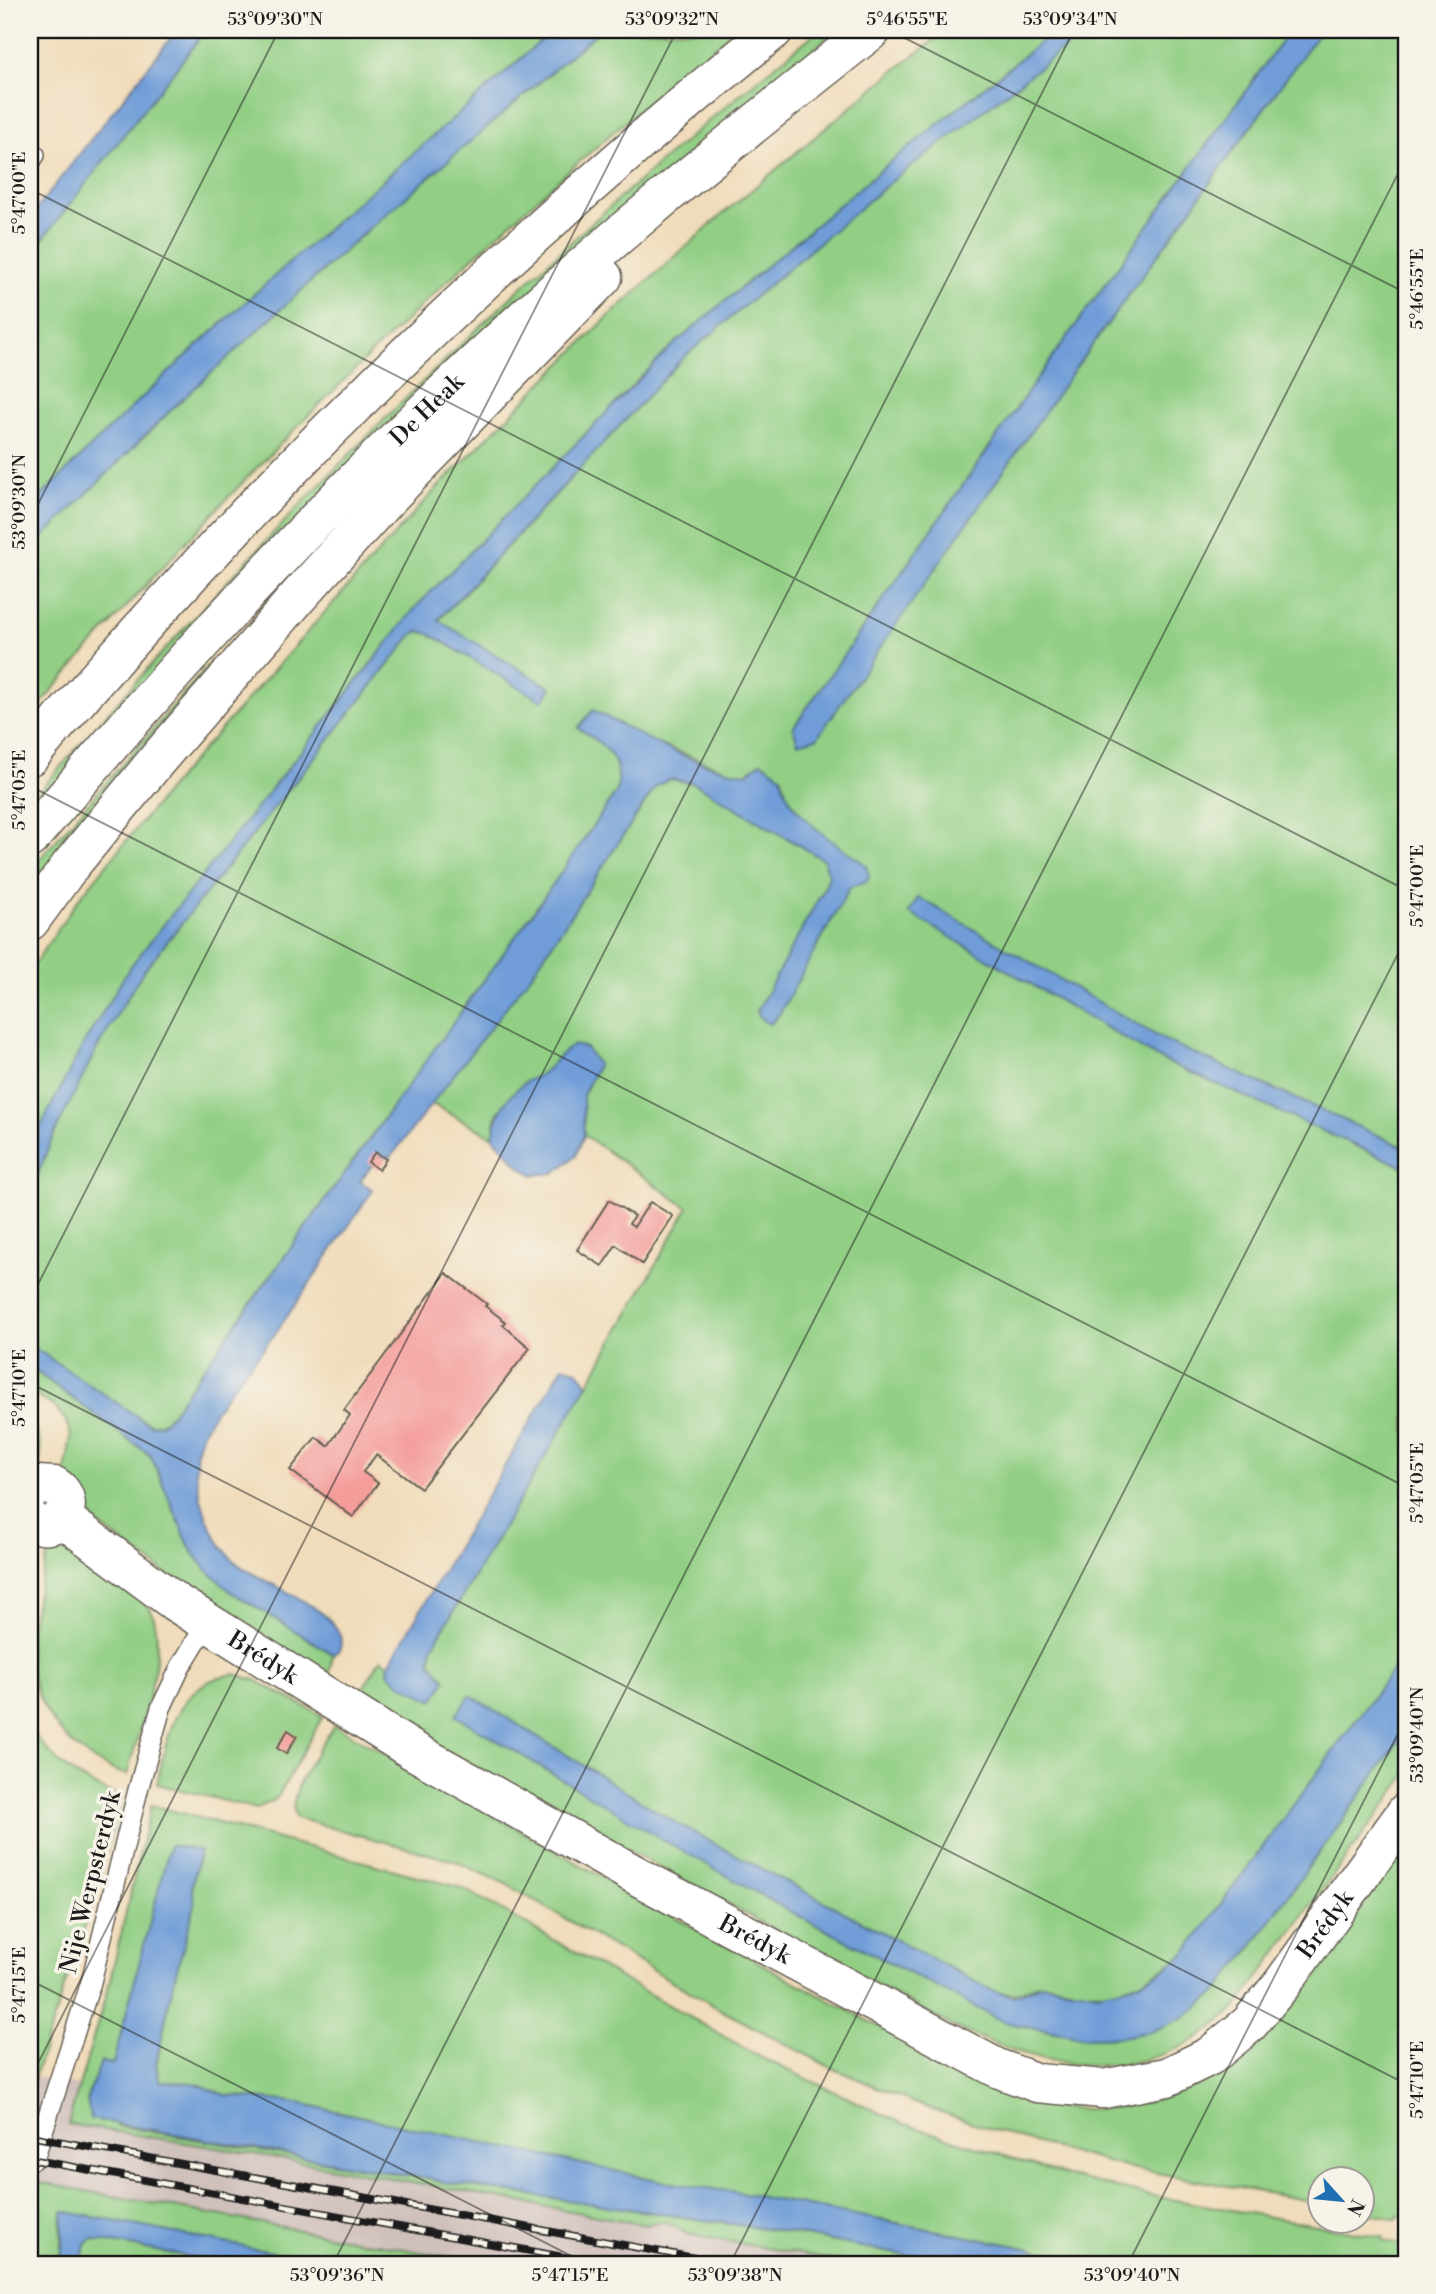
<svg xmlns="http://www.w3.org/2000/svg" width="1436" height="2294" font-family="'Libre Bodoni',serif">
  <rect width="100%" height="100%" fill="#f7f3e8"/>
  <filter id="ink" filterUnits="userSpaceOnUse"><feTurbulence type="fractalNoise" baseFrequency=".0143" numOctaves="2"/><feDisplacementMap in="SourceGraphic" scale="14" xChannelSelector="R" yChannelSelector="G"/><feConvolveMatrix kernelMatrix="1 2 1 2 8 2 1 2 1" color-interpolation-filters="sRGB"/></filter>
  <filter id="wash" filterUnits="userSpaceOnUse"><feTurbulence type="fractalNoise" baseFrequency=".00686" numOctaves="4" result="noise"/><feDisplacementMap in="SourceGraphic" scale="28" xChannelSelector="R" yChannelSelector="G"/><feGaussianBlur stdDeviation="1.57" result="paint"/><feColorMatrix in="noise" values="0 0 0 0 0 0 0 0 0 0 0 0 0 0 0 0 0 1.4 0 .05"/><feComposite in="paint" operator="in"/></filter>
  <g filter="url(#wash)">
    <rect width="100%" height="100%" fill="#f0dcba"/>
    <path fill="#d0c0bc" d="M30,2075l53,12 190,70 396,65 19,12 168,30h-369l-410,-74 -47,14z"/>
    <g fill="#92cf85" stroke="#577650" stroke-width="2">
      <path d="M206,30h347c-176,158 -358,309 -523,478v-253z"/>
      <path d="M600,30h135c-254,207 -491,437 -705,686v-166l144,-143 191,-175z"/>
      <path d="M819,30h17l-236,199 -570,588v-15c240,-279 500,-542 789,-772z"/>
      <path d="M948,30h108l-168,134 -216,182 -255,260 -287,361 -100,186v-183l50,-73 101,-123 187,-210 68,-75 172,-172 110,-99 182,-152z"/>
      <path d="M1088,30h202l-238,328 -259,370 284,-362 244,-336h85v1118l-240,-107 -257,-129 249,146 248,110v484l-221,301c-29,22 -62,43 -99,38 -14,-1 -31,-8 -44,-7 -26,3 -16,15 -51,6l-310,-164 -211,-131 -14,21 548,306 84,16 34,-1 127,-87 157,-219v45l-171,233c-13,10 -25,23 -39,30 -85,48 -161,23 -244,-13l-541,-294 -47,-34 -1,-10 18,-29 8,5 -1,9 58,7 -16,-18 3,-16 155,-262 100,-176 -104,-73 -1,-40 15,-30 -43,-5 -10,13 -16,7 -32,34 -4,23 -63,-34 104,-132 122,-185 14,-7 24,4 130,77 5,16 -3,9 -68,126 4,9 9,4 9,-11 70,-126 17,-6c-29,-28 -80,-66 -86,-106l-20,-13 -14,11 -18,-2 -63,-24 -88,-19c25,15 46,31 39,63l-65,95 -384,532c-12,9 -18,7 -31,0l-107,-73v-152l24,-59 42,-84 46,-77 271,-339 6,-3 11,3 113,66 7,-12 -112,-67 246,-264 208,-176z"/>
      <path d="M214,659l2,2 -106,126 -80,103v-20z"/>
      <path d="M30,1367l121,89 39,92 17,22 23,21 103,63 -5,25 -134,-86 -94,-67 -26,-32 -9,-20 6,-38 -5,-15 -11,-14 -25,-15z"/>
      <path d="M30,1421c12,16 14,32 7,51l-7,-2z"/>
      <path d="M52,1538l13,4 80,59c31,36 -7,130 -18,174 -61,-19 -105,-77 -97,-143 4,-31 15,-64 22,-94z"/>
      <path d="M235,1674l20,6 68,36 -46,82 -20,11 -100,-25c11,-50 19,-103 78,-110z"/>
      <path d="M334,1725l307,174 348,187c15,6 30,14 45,17 81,18 172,-6 230,-65 22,-23 40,-50 58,-76 28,-39 56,-77 84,-116v371l-9,-1v4l-34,-8 -1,-34h-42v25l-195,-36 -113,-31 -98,-33 -84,-36 -107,-56 -217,-127 -51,-23 -159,-43c-13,-21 26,-73 38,-93z"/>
      <path d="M30,1729c25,35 51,54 92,68l-38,131 -54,162z"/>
      <path d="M151,1805l311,83 302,171 138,64 166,53 79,19 237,42 -1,4 23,4v19h-296l-375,-72 -64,-9 -378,-81 -68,-7 -30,-12 -35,-1 -4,-17 17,-82 22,-78 -3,-19 8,-35 -29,-6 -58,219 -12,-2 -14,36 31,28 338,58 324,47 168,33h-92l-169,-30c-14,-9 -23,-17 -40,-9l-374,-68 -205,-33 42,-143z"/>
      <path d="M30,2181l457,83h-154l-271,-52 -2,52h-30z"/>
      <path d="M92,2239l136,25h-147l4,-20z"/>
    </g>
    <g fill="#6f9dd8" stroke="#465c7a" stroke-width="2">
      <path d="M177,30h29l-176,225v-38z"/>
      <path d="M553,30h47l-235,202 -191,175 -144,143v-42c164,-169 347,-320 523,-478z"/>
      <path d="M1056,30h32l-196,151 -208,176 -246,263 113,68 -9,13 -112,-67 -11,-3 -6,3 -271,339 -46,77 -42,84 -24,59v-40l10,-25 43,-83 47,-78 287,-361 255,-260 216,-182z"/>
      <path d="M1290,30h31l-244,336 -260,372 -19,5 -5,-15 259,-370z"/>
      <path d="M593,710c47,24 100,58 154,63l14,-11 20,13c6,42 55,67 86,91l2,10 -2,5 -17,6 -70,126 -10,11 -8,-4 -5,-9 69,-126 3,-9 -5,-16 -130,-77 -24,-4 -14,7 -122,185 -144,187 -10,-3 -20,26 13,9c-33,48 -65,97 -99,145 -20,27 -72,83 -77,114 -5,35 10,82 34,109 23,25 125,53 108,93l-6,3 -103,-63 -23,-21 -17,-22 -39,-92 -121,-89v-22l120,80 11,-1 7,-6 384,-532 65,-95c7,-32 -14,-48 -39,-63z"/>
      <path d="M918,897l248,144 240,107v20l-248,-110 -249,-145z"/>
      <path d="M575,1045l11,3 12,17 -15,30 1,40 -8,21 -22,17 -20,2 -13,-7 -28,-31c4,-25 13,-41 34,-56 6,-4 14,-5 19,-11 10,-9 16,-20 29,-25z"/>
      <path d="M563,1366l14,4 11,14 -155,262 -3,16 16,18 -13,21 -34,-18 -11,-10 1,-9z"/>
      <path d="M1406,1652v79l-157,219 -34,44 -31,23 -31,14 -31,6 -34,1 -84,-16 -211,-109 -128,-72 -209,-125 14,-21 211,131 310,164 22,6 29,-12 56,9 33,-7 30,-14 24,-19z"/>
      <path d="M170,1845l30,6 -8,35 3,19 -22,78 -17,82 4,17 35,1 30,12 68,7 378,81 64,9 375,72h-162l-168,-33 -324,-47 -366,-65 -3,-21 14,-36 12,2z"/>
      <path d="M62,2211l271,53h-104l-137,-25 -7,5 -4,20h-21l3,-28z"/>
    </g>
    <g id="blocks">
      <g fill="#f49d9b">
        <path d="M375,1152l11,7 -7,11 -11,-8z"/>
        <path d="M609,1200l25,16 -5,8 5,3 16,-25 23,14 -31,48 -26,-19 -14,21 -25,-16z"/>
        <path d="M446,1273l41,31 -2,2 21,16 -3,3 27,23 -109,140 -45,-33 -13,17 15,11 -25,34 -63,-47 26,-33 12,9 22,-31 -6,-5z"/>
        <path d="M288,1730l9,6 -11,18 -9,-6z"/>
      </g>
    </g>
  </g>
  <g filter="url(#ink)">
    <use href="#blocks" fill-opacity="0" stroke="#665f53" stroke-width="2"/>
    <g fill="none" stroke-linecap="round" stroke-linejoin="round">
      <g stroke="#665f53" stroke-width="22">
        <g id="service">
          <path d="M30,162l5,-7"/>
          <path d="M34,2159l57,-177 47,-192 23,-82 20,-42 26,-43"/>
        </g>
      </g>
      <g stroke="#665f53" stroke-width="41">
        <g id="tertiary">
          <path d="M30,1491l8,-6 17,1c26,18 0,54 -25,33"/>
          <path id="s1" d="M62,1518l113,84 237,148 238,133 347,185 40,15 66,6 64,-12 43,-21 39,-32 33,-40 124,-172"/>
        </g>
      </g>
      <g stroke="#665f53" stroke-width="41">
        <g id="trunk">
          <path d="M30,756c223,-264 475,-509 744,-726"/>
          <path id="s2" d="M30,838c128,-151 261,-298 403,-435 138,-134 288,-254 439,-373"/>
          <path d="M30,921l40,-55 87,-106 139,-161 87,-96 220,-226"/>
        </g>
      </g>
      <use href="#service" stroke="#fff" stroke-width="19"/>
      <use href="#tertiary" stroke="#fff" stroke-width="38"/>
      <use href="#trunk" stroke="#fff" stroke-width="38"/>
      <g stroke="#1c1c1c" stroke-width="8">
        <g id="rail">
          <path d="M30,2136l697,128"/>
          <path d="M30,2159l571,105"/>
        </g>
      </g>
      <use href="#rail" stroke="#f7f3e8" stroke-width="5" stroke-dasharray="16" stroke-linecap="butt"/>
    </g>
  </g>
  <path fill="none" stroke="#1c1c1c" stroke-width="2" stroke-opacity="0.45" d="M889,30l517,263M30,189l1376,701M30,520l249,-490M30,786l1376,701M30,1300l647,-1270M30,1383l1376,701M30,1980l557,284M30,2079l1044,-2049M333,2264l1073,-2106M730,2264l676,-1326M1128,2264l278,-546"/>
  <g text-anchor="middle" stroke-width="7" stroke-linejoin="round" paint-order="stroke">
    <g font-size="24" fill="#1c1c1c" stroke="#f7f3e8">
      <text dy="8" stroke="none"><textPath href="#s2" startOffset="584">De Heak</textPath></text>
      <text dy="8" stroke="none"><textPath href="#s1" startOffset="245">Brédyk</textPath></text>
      <text transform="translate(90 1882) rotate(-76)" y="8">Nije Werpsterdyk</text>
      <text dy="8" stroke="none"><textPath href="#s1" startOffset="1484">Brédyk</textPath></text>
      <text dy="8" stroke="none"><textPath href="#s1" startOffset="812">Brédyk</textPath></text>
    </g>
  </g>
  <rect width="1436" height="2294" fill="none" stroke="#f7f3e8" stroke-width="77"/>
  <g transform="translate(1341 2200) rotate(117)"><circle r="33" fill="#f7f3e8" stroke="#9f9d96" stroke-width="2"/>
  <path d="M0-5L12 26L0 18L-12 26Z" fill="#1f6fb2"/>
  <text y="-10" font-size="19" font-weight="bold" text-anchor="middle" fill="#1c1c1c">N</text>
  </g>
  <rect x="38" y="38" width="1360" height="2218" fill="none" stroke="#1c1c1c" stroke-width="2.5"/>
  <g font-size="18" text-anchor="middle" fill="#1c1c1c">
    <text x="275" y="25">53°09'30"N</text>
    <text x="672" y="25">53°09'32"N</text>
    <text x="907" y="25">5°46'55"E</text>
    <text x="1070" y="25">53°09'34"N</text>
    <text transform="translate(19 193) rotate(-90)" y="6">5°47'00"E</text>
    <text transform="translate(1417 289) rotate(-90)" y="6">5°46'55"E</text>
    <text transform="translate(19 502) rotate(-90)" y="6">53°09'30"N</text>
    <text transform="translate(19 790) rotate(-90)" y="6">5°47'05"E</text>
    <text transform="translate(1417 886) rotate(-90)" y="6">5°47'00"E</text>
    <text transform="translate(19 1388) rotate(-90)" y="6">5°47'10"E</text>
    <text transform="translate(1417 1483) rotate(-90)" y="6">5°47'05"E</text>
    <text transform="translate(1417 1735) rotate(-90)" y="6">53°09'40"N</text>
    <text transform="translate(19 1985) rotate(-90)" y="6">5°47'15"E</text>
    <text transform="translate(1417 2080) rotate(-90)" y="6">5°47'10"E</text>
    <text x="337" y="2281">53°09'36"N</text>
    <text x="570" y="2281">5°47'15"E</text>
    <text x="735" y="2281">53°09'38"N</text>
    <text x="1132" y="2281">53°09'40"N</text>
  </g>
</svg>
